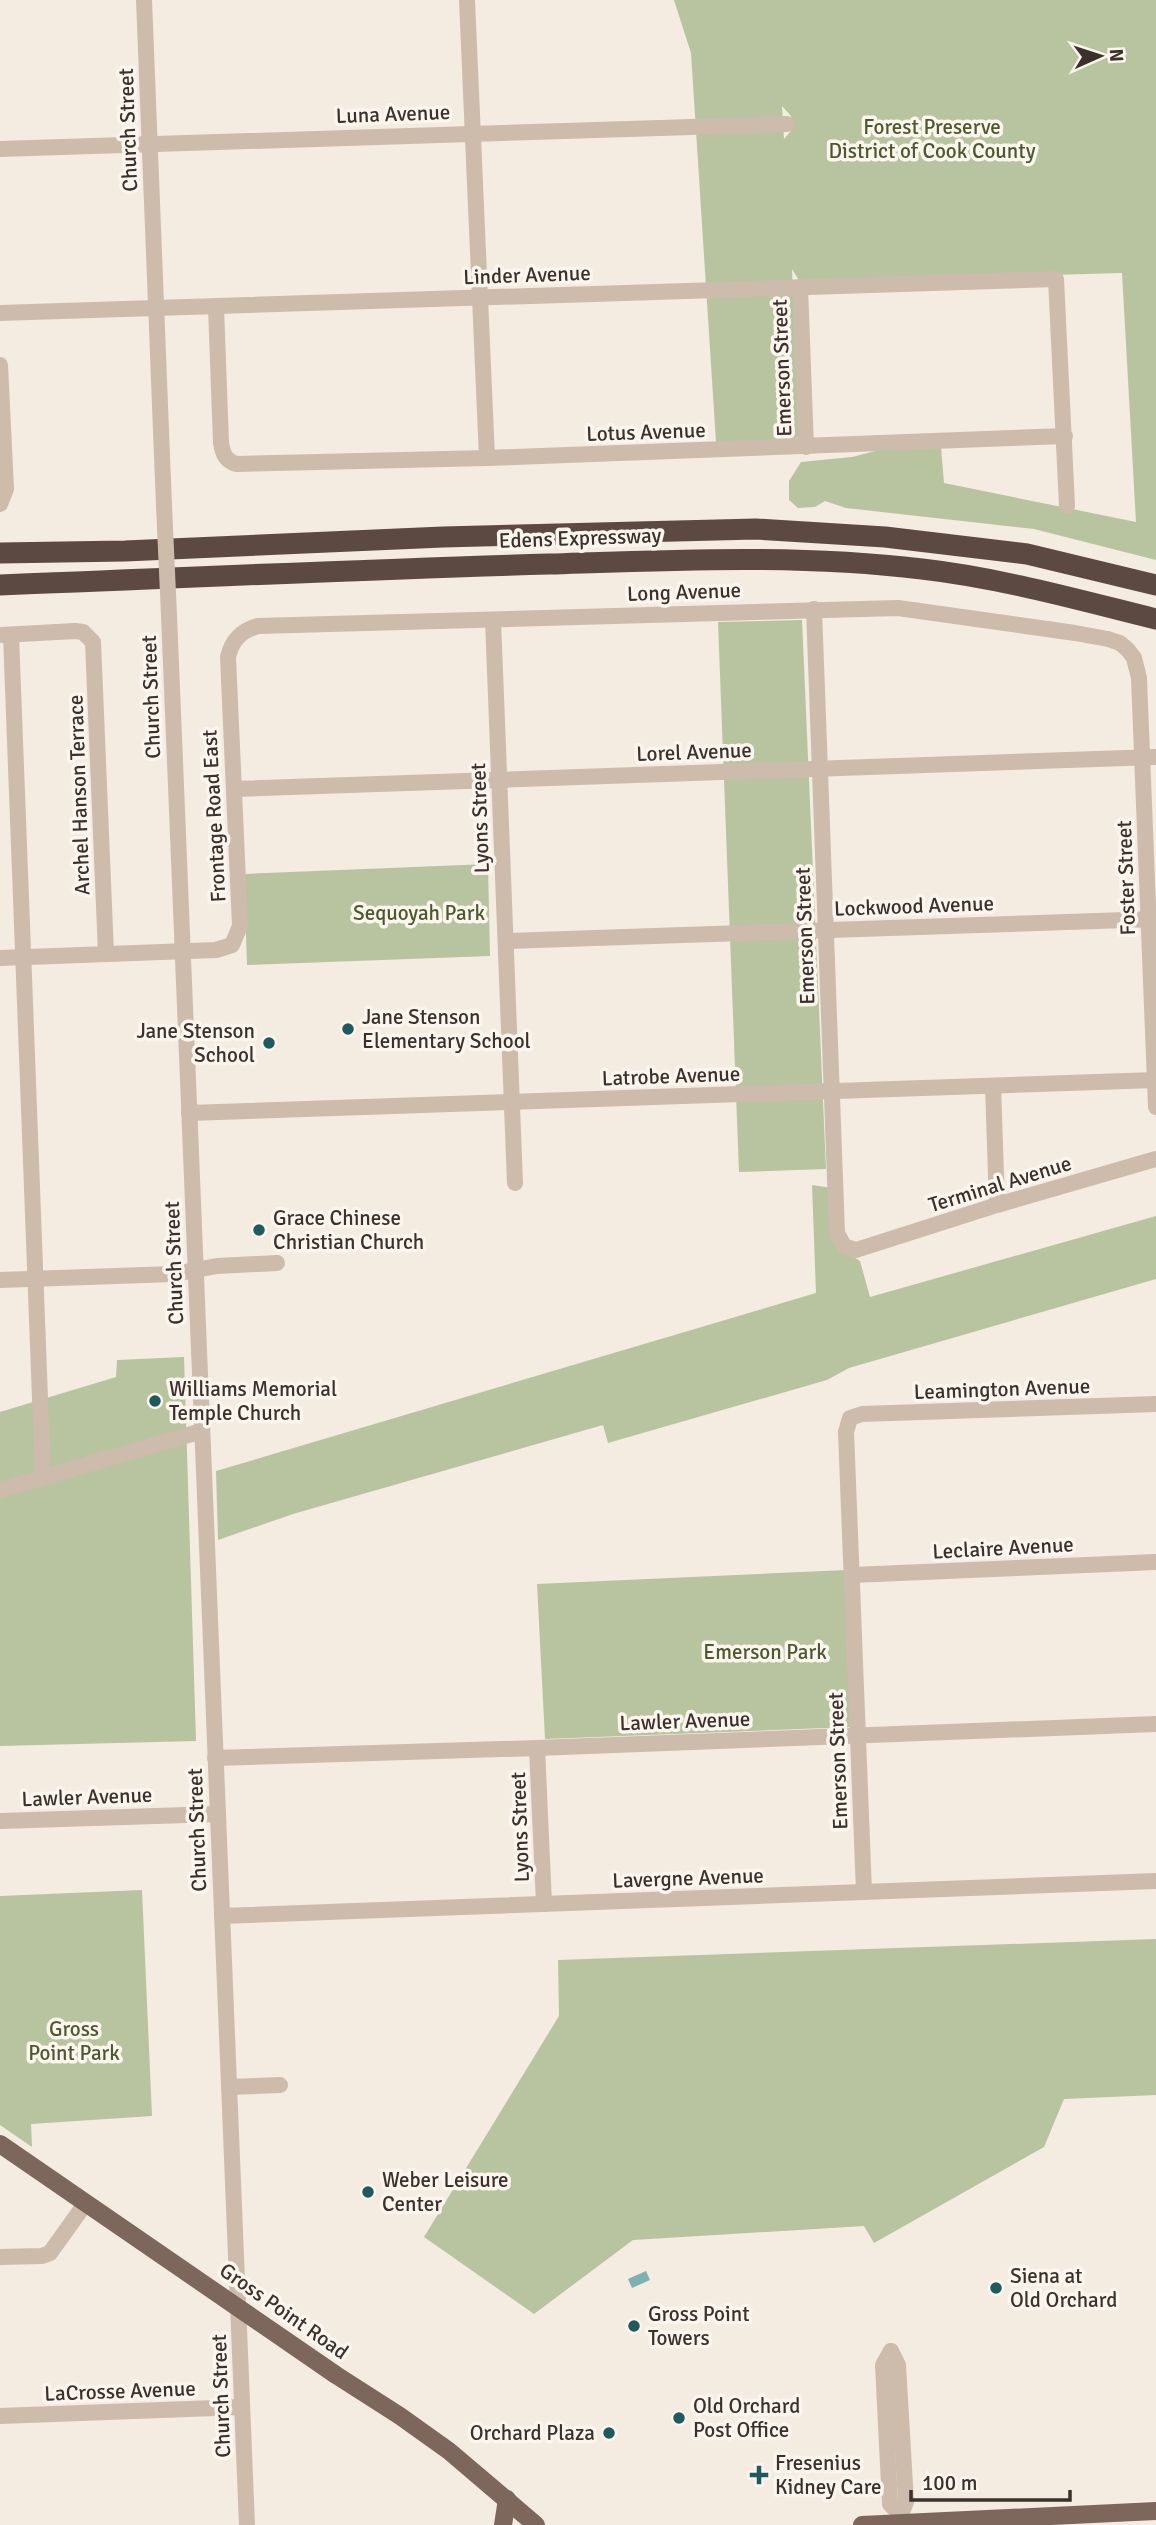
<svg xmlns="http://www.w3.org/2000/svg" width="1156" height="2525" font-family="Signika,sans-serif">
  <rect width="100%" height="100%" fill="#f4ebe1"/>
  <g fill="#b8c4a0" fill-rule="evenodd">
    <path d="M674,0h482v560l-122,-31 -188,-21 -21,-7 -10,6 -17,1 -9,-8v-19l12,-19 51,-5 27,-7 62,-3 3,36 192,39 -14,-249 -322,9 -8,-13 7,167 -6,4 -77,2 -25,-389zM782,106l9,10v15l-7,8z"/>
    <path d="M802,620l24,549 -87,3 -21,-550z"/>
    <path d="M488,864l2,92 -243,9 -3,-91z"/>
    <path d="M812,1185l20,3 3,56 25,17 10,36 286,-81v63l-307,89 -22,12 -219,63 -5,-18 -310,89 -75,26 -2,-69 600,-178z"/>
    <path d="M184,1357l12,384 -196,5v-334l116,-35 1,-17z"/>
    <path d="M846,1570l5,157 -306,12 -8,-155z"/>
    <path d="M142,1890l10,226 -121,8 1,23 -32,-22v-229z"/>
    <path d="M1156,1939v156l-92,4 -20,48 -170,96 -10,-17 -231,14 -99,74 -110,-77 135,-221 -1,-56z"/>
  </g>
  <path fill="#7fb0b2" d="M646,2271l4,9 -18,8 -4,-9z"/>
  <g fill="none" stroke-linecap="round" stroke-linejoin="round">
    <g stroke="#cdbbac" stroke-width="16">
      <path d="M144,0l20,506"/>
      <path d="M467,0l20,458"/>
      <path d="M0,149l787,-25"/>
      <path d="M800,287l6,160"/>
      <path d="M216,307l5,136c2,11 4,17 15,21l251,-6 578,-22"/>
      <path d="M0,313l1056,-34 11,227"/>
      <path d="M0,365l6,124 -6,15"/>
      <path d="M814,609l23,624 7,13 12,4 141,-45 159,-46"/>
      <path d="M169,615l78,1910"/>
      <path d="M493,620l22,563"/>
      <path d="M2,635l73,-4 8,1 10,10 13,312"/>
      <path d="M11,635l32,842"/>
      <path d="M234,789l922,-32"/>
      <path d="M506,941l650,-22"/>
      <path d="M0,958l216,-8 16,-5 8,-19 -12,-269c4,-17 13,-26 30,-31l640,-18 177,25 33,6 12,4 8,7 6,8 5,20 17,429"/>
      <path d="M993,1086l4,119"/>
      <path d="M189,1113l966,-33"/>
      <path d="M0,1280l174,-6 43,-8 60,-3"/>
      <path d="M0,1490l202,-59"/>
      <path d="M852,1575l304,-13"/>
      <path d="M537,1748l7,156"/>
      <path d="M215,1758l322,-10 619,-24"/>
      <path d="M0,1821l218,-7"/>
      <path d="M864,1892l-18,-460 4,-14 12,-4 294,-10"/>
      <path d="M222,1916l934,-35"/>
      <path d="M229,2087l51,-2"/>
      <path d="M0,2257l42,-1 8,-3 35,-49"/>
      <path d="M891,2351l7,14 8,137 -5,13v10"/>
      <path d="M891,2351l-8,14 7,139 11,11"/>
      <path d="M0,2416l242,-9"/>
    </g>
    <g stroke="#7d675c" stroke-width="18">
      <path d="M0,2144l336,231 64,41 49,35 87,74"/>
      <path d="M503,2525l4,-26"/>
      <path d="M862,2525l294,-14"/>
    </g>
    <g stroke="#5c4a42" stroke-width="21">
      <path d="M0,553l125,-2 318,-14 313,-8 129,8 142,17 129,31"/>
      <path d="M0,585c183,-7 366,-16 549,-21 125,-4 249,-10 373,5 79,9 157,31 234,50"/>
    </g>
    <path stroke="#cdbbac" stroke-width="16" d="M164,506l5,109"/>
  </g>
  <g fill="#1f5a5e" stroke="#fbf5ee" stroke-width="2.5">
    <circle cx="348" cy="1029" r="7"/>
    <circle cx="269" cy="1043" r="7"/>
    <circle cx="259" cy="1230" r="7"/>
    <circle cx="155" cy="1401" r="7"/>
    <circle cx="368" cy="2192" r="7"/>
    <circle cx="996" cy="2288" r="7"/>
    <circle cx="634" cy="2326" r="7"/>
    <circle cx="679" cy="2418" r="7"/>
    <circle cx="609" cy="2433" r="7"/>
    <path d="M755.5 2464.5h7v7h7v7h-7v7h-7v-7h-7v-7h7z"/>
  </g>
  <g text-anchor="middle" stroke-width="7" stroke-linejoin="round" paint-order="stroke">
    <g font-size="21" fill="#3b302b" stroke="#fbf5ee">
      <text transform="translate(393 114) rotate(-2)" y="7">Luna Avenue</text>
      <text transform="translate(128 130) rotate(-92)" y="7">Church Street</text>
      <text transform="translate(527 275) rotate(-2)" y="7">Linder Avenue</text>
      <text transform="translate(782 368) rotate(-92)" y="7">Emerson Street</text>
      <text transform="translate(646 432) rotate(-2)" y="7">Lotus Avenue</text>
      <text transform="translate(580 538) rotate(-2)" y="7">Edens Expressway</text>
      <text transform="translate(684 592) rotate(-2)" y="7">Long Avenue</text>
      <text transform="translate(151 697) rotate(-92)" y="7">Church Street</text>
      <text transform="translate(694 752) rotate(-2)" y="7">Lorel Avenue</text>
      <text transform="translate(79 795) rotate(-92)" y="7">Archel Hanson Terrace</text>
      <text transform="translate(214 816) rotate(-93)" y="7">Frontage Road East</text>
      <text transform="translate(480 818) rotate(-92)" y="7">Lyons Street</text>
      <text transform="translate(1126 878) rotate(-92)" y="7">Foster Street</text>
      <text transform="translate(914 906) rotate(-2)" y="7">Lockwood Avenue</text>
      <text transform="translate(805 936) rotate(-92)" y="7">Emerson Street</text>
      <text transform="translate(671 1076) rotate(-2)" y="7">Latrobe Avenue</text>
      <text transform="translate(1000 1184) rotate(-17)" y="7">Terminal Avenue</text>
      <text transform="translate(174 1263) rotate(-92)" y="7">Church Street</text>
      <text transform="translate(1002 1389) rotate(-2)" y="7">Leamington Avenue</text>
      <text transform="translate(1003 1548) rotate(-3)" y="7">Leclaire Avenue</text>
      <text transform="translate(685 1721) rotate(-2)" y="7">Lawler Avenue</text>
      <text transform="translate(838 1761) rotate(-92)" y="7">Emerson Street</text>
      <text transform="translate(87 1797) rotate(-2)" y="7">Lawler Avenue</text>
      <text transform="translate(520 1827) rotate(-92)" y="7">Lyons Street</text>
      <text transform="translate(197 1830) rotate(-92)" y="7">Church Street</text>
      <text transform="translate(688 1878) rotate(-2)" y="7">Lavergne Avenue</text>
      <text transform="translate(284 2311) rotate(35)" y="7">Gross Point Road</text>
      <text transform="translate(120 2391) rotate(-2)" y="7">LaCrosse Avenue</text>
      <text transform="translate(221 2396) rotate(-92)" y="7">Church Street</text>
    </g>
    <g font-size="21" fill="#4a5a2e" stroke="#fbf5ee">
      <text x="932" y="134">Forest Preserve<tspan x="932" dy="24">District of Cook County</tspan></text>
      <text x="419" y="920">Sequoyah Park</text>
      <text x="765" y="1659">Emerson Park</text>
      <text x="74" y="2036">Gross<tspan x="74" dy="24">Point Park</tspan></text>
    </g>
    <g font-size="21" fill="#3b302b" stroke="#fbf5ee" text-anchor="start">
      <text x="362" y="1024">Jane Stenson<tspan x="362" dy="24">Elementary School</tspan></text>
      <text x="255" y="1038" text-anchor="end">Jane Stenson<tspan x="255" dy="24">School</tspan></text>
      <text x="273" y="1225">Grace Chinese<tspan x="273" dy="24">Christian Church</tspan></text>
      <text x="169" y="1396">Williams Memorial<tspan x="169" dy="24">Temple Church</tspan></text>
      <text x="382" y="2187">Weber Leisure<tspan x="382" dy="24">Center</tspan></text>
      <text x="1010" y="2283">Siena at<tspan x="1010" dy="24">Old Orchard</tspan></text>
      <text x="648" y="2321">Gross Point<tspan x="648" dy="24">Towers</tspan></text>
      <text x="693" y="2413">Old Orchard<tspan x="693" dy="24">Post Office</tspan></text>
      <text x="595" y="2440" text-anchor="end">Orchard Plaza</text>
      <text x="775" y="2470">Fresenius<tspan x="775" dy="24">Kidney Care</tspan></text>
    </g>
  </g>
  <g transform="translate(1100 56) rotate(87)" stroke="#fbf5ee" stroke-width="5" paint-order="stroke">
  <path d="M0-5L12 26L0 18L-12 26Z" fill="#3b302b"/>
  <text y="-10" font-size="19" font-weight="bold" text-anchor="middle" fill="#3b302b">N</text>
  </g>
  <path d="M911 2490v10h159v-10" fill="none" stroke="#3b302b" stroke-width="3.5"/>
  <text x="922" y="2490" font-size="21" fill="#3b302b" stroke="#fbf5ee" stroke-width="5" paint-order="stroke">100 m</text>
</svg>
